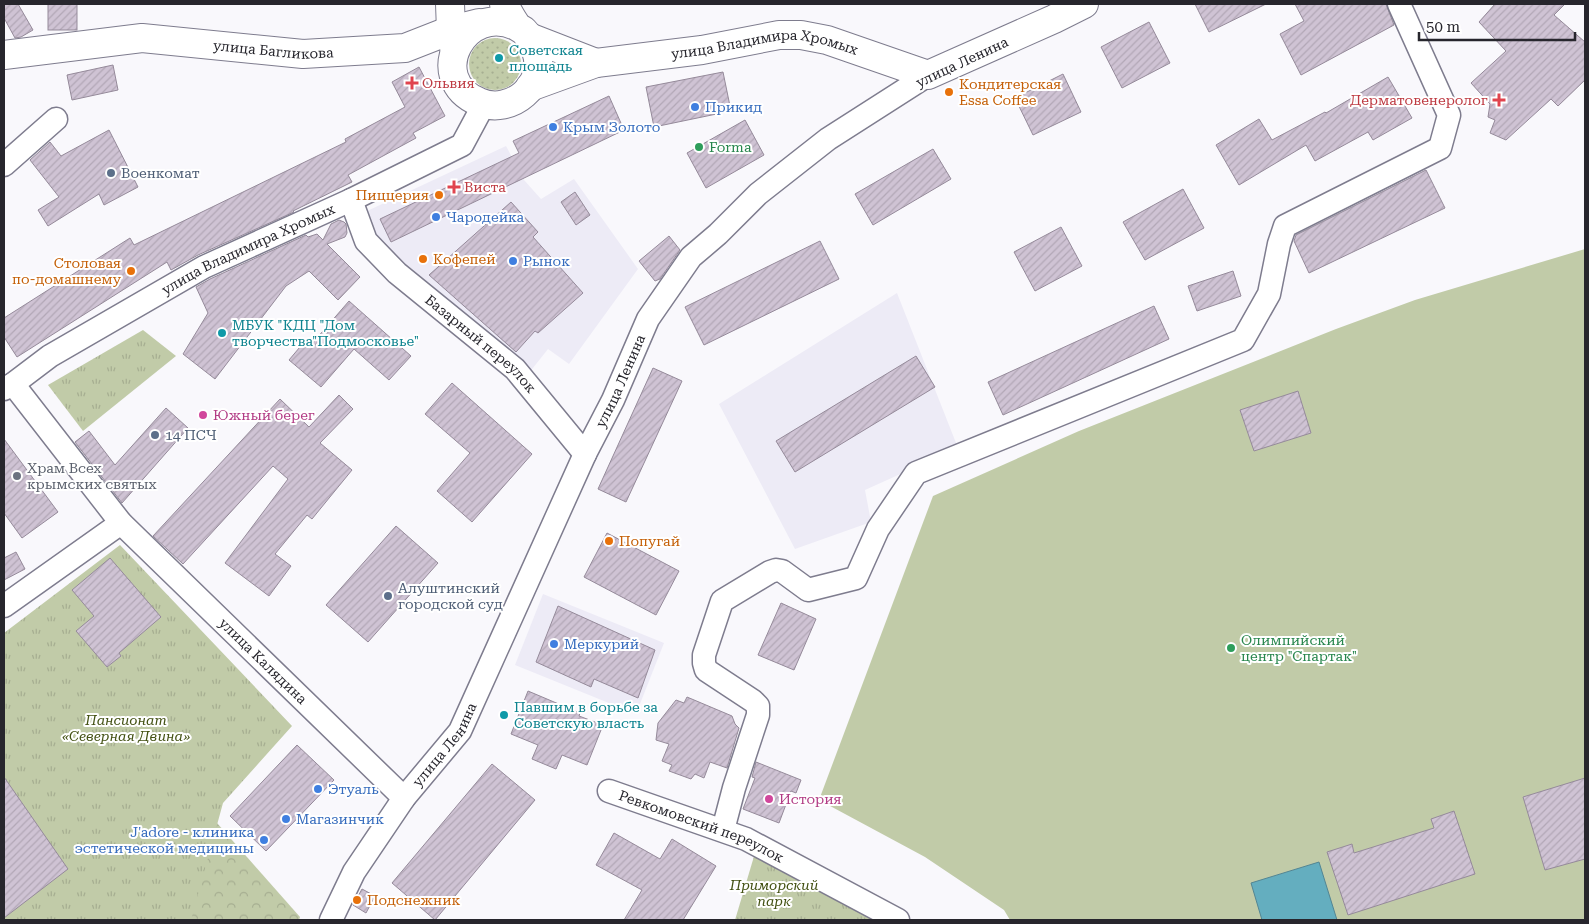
<svg xmlns="http://www.w3.org/2000/svg" width="1589" height="924" font-family="'Roboto Serif',serif">
  <defs>
    <pattern id="grass-dots" width="8" height="8" patternUnits="userSpaceOnUse" patternTransform="scale(1.25)"><rect width="8" height="8" fill="#c1cba8"/><path d="M2 2h.1M6 6h.1" fill="none" stroke="#a6ae91" stroke-width="1.8" stroke-linecap="round"/></pattern>
    <pattern id="forest-crowns" width="20" height="18" patternUnits="userSpaceOnUse" patternTransform="scale(1.25)"><rect width="20" height="18" fill="#c1cba8"/><path d="M2 6a3 3 0 1 1 6 0M12 15a3 3 0 1 1 6 0" fill="none" stroke="#a6ae91"/></pattern>
    <pattern id="park-tufts" width="24" height="20" patternUnits="userSpaceOnUse" patternTransform="scale(1.25)"><rect width="24" height="20" fill="#c1cba8"/><path d="M3 7l-1-3M5 7V3M7 7l1-3M15 17l-1-3M17 17v-4M19 17l1-3" fill="none" stroke="#a6ae91"/></pattern>
    <pattern id="building-hatch" width="6" height="6" patternUnits="userSpaceOnUse" patternTransform="scale(1.25)"><rect width="6" height="6" fill="#cfc3d4"/><path d="M-1 1l2-2M0 6l6-6M5 7l2-2" fill="none" stroke="#b2a7b6"/></pattern>
  </defs>
  <rect width="100%" height="100%" fill="#f9f8fc"/>
  <g fill="#edebf6">
    <path d="M506,146l18,34 17,19 33,-20 64,90 -69,95 -21,-15 -19,24 -145,-120 -19,-41z"/>
    <path d="M897,293l61,155 -93,42 6,32 -76,27 -76,-145z"/>
    <path d="M543,594l121,49 -28,71 -121,-49z"/>
  </g>
  <circle fill="url(#grass-dots)" cx="495" cy="64" r="26"/>
  <path fill="url(#forest-crowns)" d="M217,823l83,94 -1,3h-168z"/>
  <g fill="url(#park-tufts)">
    <path d="M143,330l33,26 -93,75 -35,-46z"/>
    <path d="M120,545l172,181 -69,77 -32,117h-187v-287z"/>
    <path d="M755,853l139,67h-159z"/>
  </g>
  <path fill="#c1cba8" d="M1585,249v671h-575l-6,-10 -79,-53 -106,-57 114,-304 146,-65 257,-102 79,-29z"/>
  <path fill="#64aebf" stroke="#528593" d="M1319,862l18,58h-75l-11,-37z"/>
  <g fill="url(#building-hatch)" stroke="#958a9a">
    <path d="M4,4h14l15,26 -12,7 -6,1 -11,-20z"/>
    <rect x="48" y="4" width="29" height="26"/>
    <path d="M1195,4h71l-57,28z"/>
    <path d="M1295,4h91l8,21 -93,50 -21,-41 24,-13z"/>
    <path d="M1495,4h70l-11,11 31,27v38l-27,26 -7,-7 -45,41 -16,-7 5,-13 -7,-3 2,-13 -19,-21 35,-32 -27,-29z"/>
    <path d="M1149,22l21,41 -48,25 -21,-41z"/>
    <path d="M113,65l5,25 -46,10 -5,-25z"/>
    <path d="M419,67l26,49 -32,17 3,5 -68,37 4,7 -59,29 1,1 -96,43 -27,15 -4,-8 -150,95 -13,-20v-19l126,-80 4,7 212,-103 -1,-3 60,-32 -13,-25z"/>
    <path d="M723,72l8,39 -77,16 -8,-40z"/>
    <path d="M1063,74l18,38 -48,23 -18,-37z"/>
    <path d="M1388,77l24,41 -39,22 -5,-8 -53,29 -9,-16 -67,40 -23,-40 43,-26 13,21 53,-28 1,1z"/>
    <path d="M609,96l15,34 -233,112 -11,-23 139,-66 -6,-12z"/>
    <path d="M745,120l19,35 -58,33 -19,-35z"/>
    <path d="M109,130l29,57 -34,18 -5,-11 -51,32 -10,-16 21,-13 -29,-37 20,-18 11,14z"/>
    <path d="M933,149l18,30 -78,46 -18,-31z"/>
    <path d="M1426,170l19,38 -136,65 -15,-32 2,-6z"/>
    <path d="M1183,189l21,39 -59,32 -22,-38z"/>
    <path d="M575,192l15,23 -14,10 -15,-23z"/>
    <path d="M511,202l27,30 -5,5 50,56 -45,40 -3,-2 -19,21 -87,-77z"/>
    <path d="M339,220l5,2 2,2 1,9 -2,4 -18,7 33,33 -22,23 -29,-29 -23,15 -71,93 -32,-25 25,-41 -12,-26 14,-8 96,-44 2,2 9,-3 6,6 8,-16z"/>
    <path d="M1061,227l21,39 -47,25 -21,-39z"/>
    <path d="M669,236l11,14 -20,29 -5,2 -16,-20z"/>
    <path d="M820,241l19,38 -135,66 -19,-38z"/>
    <path d="M1233,271l8,25 -44,15 -9,-25z"/>
    <path d="M349,301l62,55 -22,24 -35,-31 -33,38 -32,-27 16,-19 5,5z"/>
    <path d="M1154,306l15,33 -166,76 -15,-33z"/>
    <path d="M916,356l19,31 -140,85 -19,-31z"/>
    <path d="M653,368l29,13 -56,121 -28,-13z"/>
    <path d="M452,383l80,71 -60,68 -35,-31 33,-38 -45,-39z"/>
    <path d="M1298,391l13,42 -57,18 -14,-41z"/>
    <path d="M339,395l14,14 -33,34 32,27 -40,49 -5,-4 -32,39 16,12 -22,30 -44,-33 63,-84 -15,-13 -90,98 -30,-28 127,-137 29,28z"/>
    <path d="M166,408l22,20 -66,75 -47,-61 14,-11 26,34z"/>
    <path d="M4,439l54,73 -36,26 -18,-25z"/>
    <path d="M396,526l42,37 -70,79 -42,-37z"/>
    <path d="M607,533l72,38 -23,44 -72,-38z"/>
    <path d="M16,552l9,17 -21,11v-22z"/>
    <path d="M110,558l51,59 -42,36 2,3 -14,11 -31,-36 18,-15 -22,-26z"/>
    <path d="M781,603l35,16 -22,51 -36,-15z"/>
    <path d="M558,606l97,44 -17,48 -44,-19 -3,8 -55,-25z"/>
    <path d="M528,691l52,22 -1,3 24,9 -16,40 -25,-10 -6,14 -24,-10 6,-14 -27,-11z"/>
    <path d="M687,697l45,19 3,8 4,4 -12,40 -17,-6 -6,16 -9,-4 -4,5 -22,-8 3,-6 -10,-4 7,-17 -13,-4 2,-17 18,-23 8,3z"/>
    <path d="M297,745l37,35 -68,71 -36,-35z"/>
    <path d="M756,762l45,18 -5,13 -5,-2 -12,32 -36,-14 12,-31 -3,-1z"/>
    <path d="M492,764l43,36 -100,120 -43,-37z"/>
    <path d="M4,777l64,92 -64,49z"/>
    <path d="M1585,778v81l-40,11 -22,-73z"/>
    <path d="M1454,811l21,63 -127,41 -21,-63 25,-8 2,9 80,-25 -3,-9z"/>
    <path d="M614,833l46,26 12,-20 44,27 -33,54h-59l18,-30 -46,-25z"/>
    <path d="M362,889l13,7 -9,17 -13,-8z"/>
  </g>
  <g fill="none" stroke-linecap="round" stroke-linejoin="round">
    <g stroke="#7e7c8e" stroke-width="25">
      <g id="minor">
        <path d="M4,165l52,-46"/>
        <path id="s1" d="M351,200l15,41 31,32 118,96 70,85"/>
        <path id="s2" d="M13,384l108,139 283,275"/>
        <path id="s3" d="M4,389l9,-5 37,-28 154,-89 147,-67 111,-55 22,-41"/>
        <path d="M4,606l117,-83"/>
        <path id="s4" d="M609,791l137,48 152,81"/>
        <path d="M723,830l11,-42 24,-73v-9l-5,-5 -47,-31 -2,-7v-8l18,-54 48,-29 6,-2 6,1 26,19 48,-12 22,-49 38,-56 327,-133 26,-46 10,-50 6,-18 155,-78 9,-33 -50,-111"/>
        <path id="s5" d="M331,920l23,-48 50,-74 56,-67 125,-277 28,-54 35,-81 43,-62 27,-23 40,-40 70,-55 100,-64"/>
      </g>
    </g>
    <g stroke="#7e7c8e" stroke-width="30">
      <g id="major">
        <path d="M450,4l1,26 3,17"/>
        <path d="M504,4c4,7 8,16 14,23 2,2 4,2 6,4 5,5 9,13 12,20 12,33 -25,65 -57,51 -56,-23 -14,-102 39,-75"/>
        <path d="M529,37l67,26"/>
        <path id="s6" d="M4,55l138,-17 161,16 102,-6 46,-18 28,-7"/>
        <path id="s7" d="M530,87l66,-24 106,-13 77,-15h22l26,5 101,35 126,-56 30,-15"/>
      </g>
    </g>
    <use href="#minor" stroke="#fff" stroke-width="22"/>
    <use href="#major" stroke="#fff" stroke-width="28"/>
  </g>
  <g fill="#0f9aa8" stroke="#fff" stroke-width="2">
    <circle cx="499" cy="58" r="5"/>
    <circle cx="222" cy="333" r="5"/>
    <circle cx="504" cy="715" r="5"/>
  </g>
  <g fill="#e0444e" stroke="#fff" stroke-width="2">
    <path d="M409.5 75.5h5v5h5v5h-5v5h-5v-5h-5v-5h5z"/>
    <path d="M1496.5 92.5h5v5h5v5h-5v5h-5v-5h-5v-5h5z"/>
    <path d="M451.5 179.5h5v5h5v5h-5v5h-5v-5h-5v-5h5z"/>
  </g>
  <g fill="#e8710a" stroke="#fff" stroke-width="2">
    <circle cx="949" cy="92" r="5"/>
    <circle cx="439" cy="195" r="5"/>
    <circle cx="423" cy="259" r="5"/>
    <circle cx="131" cy="271" r="5"/>
    <circle cx="609" cy="541" r="5"/>
    <circle cx="357" cy="900" r="5"/>
  </g>
  <g fill="#3f7fe0" stroke="#fff" stroke-width="2">
    <circle cx="695" cy="107" r="5"/>
    <circle cx="553" cy="127" r="5"/>
    <circle cx="436" cy="217" r="5"/>
    <circle cx="513" cy="261" r="5"/>
    <circle cx="554" cy="644" r="5"/>
    <circle cx="318" cy="789" r="5"/>
    <circle cx="286" cy="819" r="5"/>
    <circle cx="264" cy="840" r="5"/>
  </g>
  <g fill="#2e9e5b" stroke="#fff" stroke-width="2">
    <circle cx="699" cy="147" r="5"/>
    <circle cx="1231" cy="648" r="5"/>
  </g>
  <g fill="#5c6f8a" stroke="#fff" stroke-width="2">
    <circle cx="111" cy="173" r="5"/>
    <circle cx="155" cy="435" r="5"/>
    <circle cx="388" cy="596" r="5"/>
  </g>
  <g fill="#d1479c" stroke="#fff" stroke-width="2">
    <circle cx="203" cy="415" r="5"/>
    <circle cx="769" cy="799" r="5"/>
  </g>
  <circle fill="#6b7280" stroke="#fff" stroke-width="2" cx="17" cy="476" r="5"/>
  <g text-anchor="middle" stroke-width="4" stroke-linejoin="round" paint-order="stroke">
    <g font-size="14" fill="#27262d" stroke="#fff">
      <text dy="5" stroke="none"><textPath href="#s6" startOffset="271">улица Багликова</textPath></text>
      <text dy="5" stroke="none"><textPath href="#s7" startOffset="241">улица Владимира Хромых</textPath></text>
      <text transform="translate(962 62) rotate(-25)" y="5">улица Ленина</text>
      <text dy="5" stroke="none"><textPath href="#s3" startOffset="282">улица Владимира Хромых</textPath></text>
      <text dy="5" stroke="none"><textPath href="#s1" startOffset="198">Базарный переулок</textPath></text>
      <text dy="5" stroke="none"><textPath href="#s5" startOffset="615">улица Ленина</textPath></text>
      <text dy="5" stroke="none"><textPath href="#s2" startOffset="374">улица Калядина</textPath></text>
      <text dy="5" stroke="none"><textPath href="#s5" startOffset="210">улица Ленина</textPath></text>
      <text dy="5" stroke="none"><textPath href="#s4" startOffset="99">Ревкомовский переулок</textPath></text>
    </g>
    <g font-size="14" fill="#0d838f" stroke="#fff" text-anchor="start">
      <text x="509" y="55">Советская<tspan x="509" dy="16">площадь</tspan></text>
      <text x="232" y="330">МБУК "КДЦ "Дом<tspan x="232" dy="16">творчества"Подмосковье"</tspan></text>
      <text x="514" y="712">Павшим в борьбе за<tspan x="514" dy="16">Советскую власть</tspan></text>
    </g>
    <g font-size="14" fill="#be3a42" stroke="#fff" text-anchor="start">
      <text x="422" y="88">Ольвия</text>
      <text x="1488" y="105" text-anchor="end">Дерматовенеролог</text>
      <text x="464" y="192">Виста</text>
    </g>
    <g font-size="14" fill="#c56008" stroke="#fff" text-anchor="start">
      <text x="959" y="89">Кондитерская<tspan x="959" dy="16">Essa Coffee</tspan></text>
      <text x="429" y="200" text-anchor="end">Пиццерия</text>
      <text x="433" y="264">Кофепей</text>
      <text x="121" y="268" text-anchor="end">Столовая<tspan x="121" dy="16">по-домашнему</tspan></text>
      <text x="619" y="546">Попугай</text>
      <text x="367" y="905">Подснежник</text>
    </g>
    <g font-size="14" fill="#366cbe" stroke="#fff" text-anchor="start">
      <text x="705" y="112">Прикид</text>
      <text x="563" y="132">Крым Золото</text>
      <text x="446" y="222">Чародейка</text>
      <text x="523" y="266">Рынок</text>
      <text x="564" y="649">Меркурий</text>
      <text x="328" y="794">Этуаль</text>
      <text x="296" y="824">Магазинчик</text>
      <text x="254" y="837" text-anchor="end">J'adore - клиника<tspan x="254" dy="16">эстетической медицины</tspan></text>
    </g>
    <g font-size="14" fill="#27864d" stroke="#fff" text-anchor="start">
      <text x="709" y="152">Forma</text>
      <text x="1241" y="645">Олимпийский<tspan x="1241" dy="16">центр "Спартак"</tspan></text>
    </g>
    <g font-size="14" fill="#4e5e75" stroke="#fff" text-anchor="start">
      <text x="121" y="178">Военкомат</text>
      <text x="165" y="440">14 ПСЧ</text>
      <text x="398" y="593">Алуштинский<tspan x="398" dy="16">городской суд</tspan></text>
    </g>
    <g font-size="14" fill="#b23c85" stroke="#fff" text-anchor="start">
      <text x="213" y="420">Южный берег</text>
      <text x="779" y="804">История</text>
    </g>
    <g font-size="14" fill="#5b616d" stroke="#fff" text-anchor="start">
      <text x="27" y="473">Храм Всех<tspan x="27" dy="16">крымских святых</tspan></text>
    </g>
    <g font-size="14" font-style="italic" fill="#435113" stroke="#fff">
      <text x="126" y="725">Пансионат<tspan x="126" dy="16">«Северная Двина»</tspan></text>
      <text x="774" y="890">Приморский<tspan x="774" dy="16">парк</tspan></text>
    </g>
  </g>
  <rect width="1589" height="924" fill="none" stroke="#27262d" stroke-width="10"/>
  <path d="M1419 32v8h156v-8" fill="none" stroke="#27262d" stroke-width="2.5"/>
  <text x="1426" y="32" font-size="15" fill="#27262d" stroke="#ffffff" stroke-width="4" paint-order="stroke">50 m</text>
</svg>
